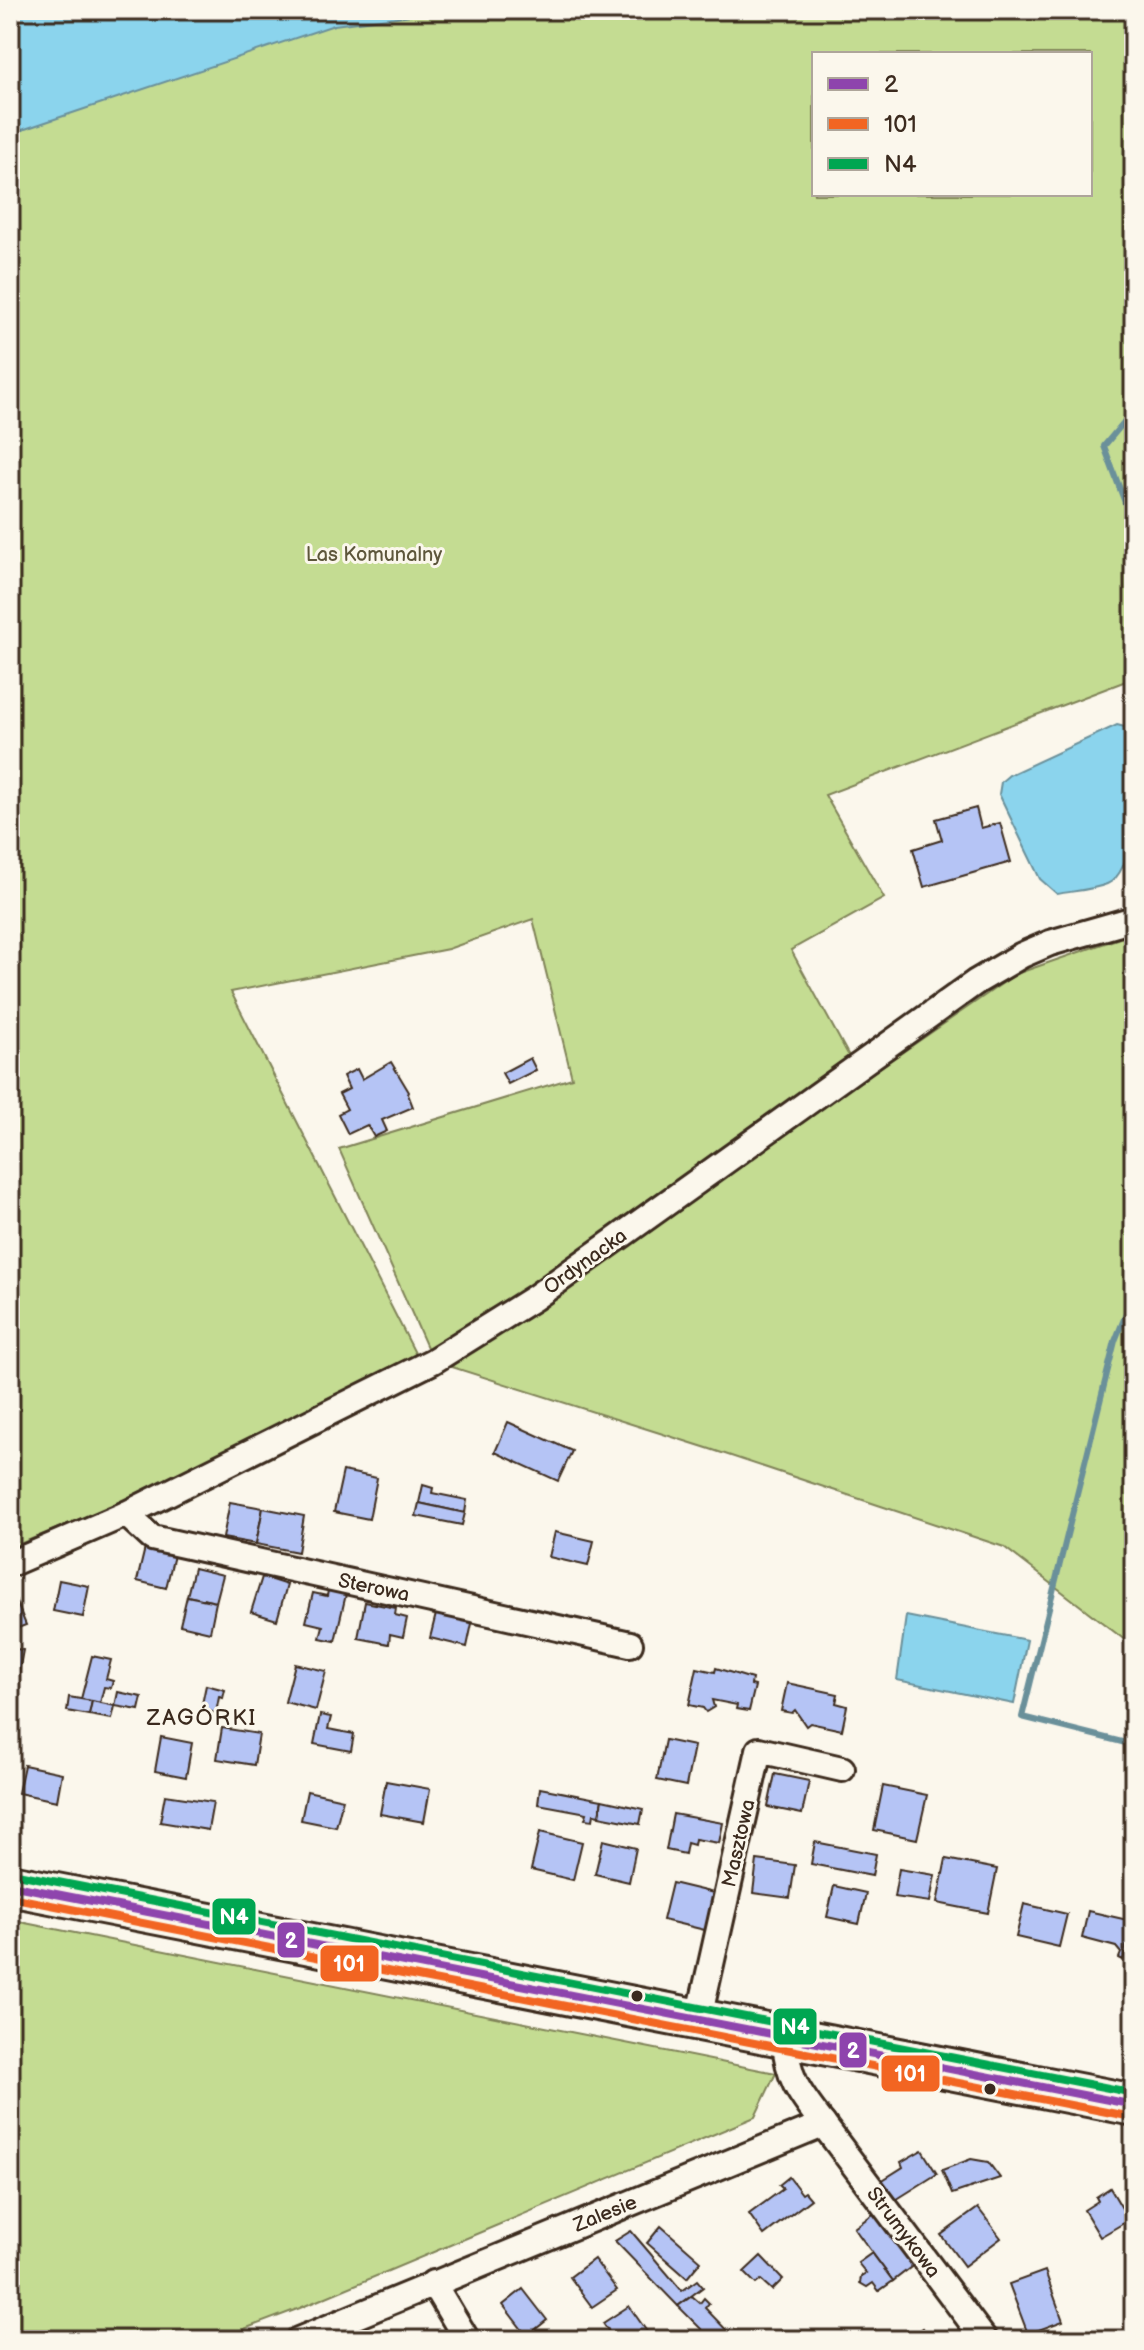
<svg xmlns="http://www.w3.org/2000/svg" width="1144" height="2350" font-family="'Balsamiq Sans',sans-serif">
  <rect width="100%" height="100%" fill="#fbf7ec"/>
  <filter id="ink" filterUnits="userSpaceOnUse"><feTurbulence type="fractalNoise" baseFrequency=".0125" numOctaves="2"/><feDisplacementMap in="SourceGraphic" scale="16" xChannelSelector="R" yChannelSelector="G"/><feConvolveMatrix kernelMatrix="1 2 1 2 8 2 1 2 1" color-interpolation-filters="sRGB"/></filter>
  <g filter="url(#ink)">
    <g fill="#c4dc92" stroke="#808358" stroke-width="2" fill-rule="evenodd">
      <path d="M10,10h1124v668l-309,117 59,103 -93,52 71,130 154,-106 118,-41v714l-130,-100 -297,-99 -274,-87 -94,-212 233,-71 -39,-159 -85,30 -217,43 187,367 -292,141 -116,48zM814,54h276v140h-276z"/>
      <path d="M10,1920l766,153 -21,44 -455,191 -85,32h-205z"/>
    </g>
    <g fill="#8bd4ed" stroke="#6b909a" stroke-width="2">
      <path d="M10,10h441l-117,15 -324,109z"/>
      <path d="M1117,725l12,3 5,12c0,32 6,131 -27,144 -15,6 -34,7 -50,10l-17,-15 -41,-85 2,-12 8,-7z"/>
      <path d="M906,1616l121,24 -13,64 -117,-24z"/>
    </g>
    <g fill="none" stroke-linecap="round" stroke-linejoin="round">
      <g stroke="#6b909a" stroke-width="6">
        <path d="M1134,410l-30,36 30,81"/>
        <path d="M1134,1162l-3,54 3,36"/>
        <path d="M1134,1294l-19,47 -93,376 112,28"/>
      </g>
    </g>
    <g fill="#b5c4f5" stroke="#3b2a1e" stroke-width="2">
      <path d="M976,808l5,20 19,-5 11,39 -87,25 -11,-38 29,-9 -6,-21z"/>
      <path d="M530,1058l6,12 -28,14 -6,-11z"/>
      <path d="M391,1062l18,30 -1,2 5,13 -31,13 5,11 -13,6 -7,-12 -19,9 -10,-20 9,-5 -8,-15 10,-5 -6,-13 14,-7 5,10z"/>
      <path d="M508,1422l64,29 -14,30 -63,-29z"/>
      <path d="M343,1471l34,7 -8,41 -35,-7z"/>
      <path d="M423,1485l10,3 -1,5 35,7 -2,13 -46,-10z"/>
      <path d="M230,1502l33,6 -7,36 -33,-6z"/>
      <path d="M419,1503l46,10 -3,12 -46,-9z"/>
      <path d="M263,1508l41,8 -6,36 -42,-8z"/>
      <path d="M555,1532l39,9 -6,25 -39,-9z"/>
      <path d="M145,1548l29,7 -8,33 -29,-7z"/>
      <path d="M194,1568l29,7 -7,27 -29,-6z"/>
      <path d="M262,1577l25,8 -10,35 -26,-8z"/>
      <path d="M59,1580l30,6 -6,31 -30,-6z"/>
      <path d="M329,1585l18,5 -12,51 -15,-3 3,-12 -17,-4 7,-29 14,3z"/>
      <path d="M13,1594l13,31 -16,6v-36z"/>
      <path d="M187,1596l29,6 -6,30 -30,-7z"/>
      <path d="M365,1602l31,6 -1,7 12,3 -4,19 -13,-3 -1,10 -31,-6z"/>
      <path d="M438,1606l36,8 -7,33 -37,-9z"/>
      <path d="M10,1648l13,2 -7,37 -6,-1z"/>
      <path d="M92,1656l19,4 -5,19 7,2 -2,7 -7,-1 -4,16 -19,-4z"/>
      <path d="M295,1664l31,7 -10,39 -31,-8z"/>
      <path d="M697,1668l18,4 1,-4 36,11 -1,6 4,1 -6,25 -13,-2 1,-4 -25,-5 2,7 -8,5 -3,-4 -14,-3z"/>
      <path d="M787,1683l51,11 -2,9 11,3 -5,24 -32,-7 -4,3 -11,-16 -3,3 -11,-2z"/>
      <path d="M206,1685l19,5 -2,8 -4,-1 -3,16 -15,-4z"/>
      <path d="M118,1692l24,5 -3,13 -24,-4z"/>
      <path d="M69,1697l23,4 -3,14 -22,-4z"/>
      <path d="M92,1701l23,5 -3,13 -23,-4z"/>
      <path d="M320,1715l11,2 -3,12 26,5 -3,17 -37,-7z"/>
      <path d="M222,1728l37,6 -5,31 -37,-6z"/>
      <path d="M161,1737l31,6 -6,34 -31,-6z"/>
      <path d="M665,1740l29,6 -8,40 -29,-6z"/>
      <path d="M24,1765l38,8 -5,28 -39,-8z"/>
      <path d="M775,1774l34,7 -7,33 -34,-7z"/>
      <path d="M386,1781l44,8 -6,33 -44,-8z"/>
      <path d="M883,1786l44,9 -10,44 -43,-9z"/>
      <path d="M540,1788l62,12 -3,15 -5,-1 -1,6 -8,-1 2,-6 -49,-9z"/>
      <path d="M307,1791l36,8 -7,28 -35,-7z"/>
      <path d="M165,1795l48,7 -5,28 -48,-8z"/>
      <path d="M602,1800l41,9 -3,15 -41,-8z"/>
      <path d="M673,1814l50,9 -4,20 -24,-4 -1,6 -7,-2 -2,11 -19,-4z"/>
      <path d="M540,1832l42,10 -9,38 -42,-10z"/>
      <path d="M603,1840l33,8 -7,34 -34,-8z"/>
      <path d="M815,1842l61,12 -4,22 -61,-12z"/>
      <path d="M946,1859l51,10 -9,44 -51,-10z"/>
      <path d="M757,1860l38,5 -5,33 -37,-5z"/>
      <path d="M899,1869l36,6 -5,27 -36,-5z"/>
      <path d="M672,1883l46,11 -9,37 -46,-11z"/>
      <path d="M834,1886l32,7 -7,31 -32,-7z"/>
      <path d="M1024,1904l43,10 -8,33 -43,-10z"/>
      <path d="M1088,1911l44,10 -9,39 -4,-2 2,-5 -5,-6 -34,-9z"/>
      <path d="M922,2150l15,24 -43,27 -13,-20 22,-14 -2,-5z"/>
      <path d="M971,2159l17,3 12,16 -48,16 -10,-24z"/>
      <path d="M789,2177l13,17 3,-2 6,7 -47,36 -15,-21 34,-25 -4,-4z"/>
      <path d="M1110,2188l19,32 -29,17 -16,-27 14,-9 -2,-4z"/>
      <path d="M978,2208l23,30 -37,28 -23,-31z"/>
      <path d="M876,2212l39,52 -22,17 -39,-53z"/>
      <path d="M661,2226l40,35 -14,17 -40,-35z"/>
      <path d="M631,2231l51,60 15,-11 6,7 -25,19 -63,-65z"/>
      <path d="M872,2253l21,28 -14,10 -6,-8 -6,4 -7,-4 1,-7 5,-3 -8,-10z"/>
      <path d="M761,2256l22,23 -11,11 -11,-10 -5,4 -12,-12z"/>
      <path d="M594,2259l23,31 -25,17 -22,-30z"/>
      <path d="M1045,2271l18,50 -35,13 -19,-50z"/>
      <path d="M523,2289l24,31 -20,16 -24,-31z"/>
      <path d="M692,2296l8,7 4,-5 5,5 -4,5 31,32h-24l-34,-34z"/>
      <path d="M629,2306l21,30 -5,4h-31l-11,-17z"/>
      <path d="M923,2328l8,12h-25z"/>
    </g>
    <g fill="none" stroke-linecap="round" stroke-linejoin="round">
      <g stroke="#3b2a1e" stroke-width="30">
        <g id="minor">
          <path d="M126,1514l26,24 478,106"/>
          <path d="M10,1564l116,-50 307,-153 101,-63 442,-316 46,-27 28,-12 84,-24"/>
          <path d="M699,2018l60,-268 83,19"/>
          <path d="M823,2124l162,216"/>
          <path d="M433,2283l34,57"/>
          <path d="M298,2340l525,-216c-25,-32 -35,-45 -39,-87"/>
        </g>
      </g>
      <g stroke="#3b2a1e" stroke-width="46">
        <path id="trunk" d="M10,1885l1124,220"/>
      </g>
      <use href="#minor" stroke="#fbf7ec" stroke-width="24"/>
      <use href="#trunk" stroke="#fbf7ec" stroke-width="40"/>
      <g stroke="#fbf7ec" stroke-width="14">
        <path id="bus-1" d="M10,1885l1124,220"/>
      </g>
      <g stroke="#fbf7ec" stroke-width="14">
        <path id="bus-2" d="M10,1897l1122,220"/>
      </g>
      <g stroke="#fbf7ec" stroke-width="14">
        <path id="bus-3" d="M12,1873l1122,220"/>
      </g>
      <use href="#bus-1" stroke="#8e44ad" stroke-width="8"/>
      <use href="#bus-2" stroke="#f26522" stroke-width="8"/>
      <use href="#bus-3" stroke="#00a651" stroke-width="8"/>
    </g>
  </g>
  <g fill="#3b2a1e" stroke="#fbf7ec" stroke-width="3">
    <circle cx="637" cy="1996" r="7"/>
    <circle cx="990" cy="2089" r="7"/>
  </g>
  <g text-anchor="middle" stroke-width="6" stroke-linejoin="round" paint-order="stroke">
    <g font-size="20" fill="#5d563b" stroke="#fbf7ec">
      <text x="374" y="561">Las Komunalny</text>
    </g>
    <g font-size="20" fill="#3b2a1e" stroke="#fbf7ec">
      <text transform="translate(585 1261) rotate(-36)" y="7">Ordynacka</text>
      <text transform="translate(374 1587) rotate(12)" y="7">Sterowa</text>
      <text transform="translate(738 1843) rotate(-77)" y="7">Masztowa</text>
      <text transform="translate(605 2213) rotate(-22)" y="7">Zalesie</text>
      <text transform="translate(904 2232) rotate(53)" y="7">Strumykowa</text>
    </g>
    <g font-size="22" letter-spacing="2" fill="#3b2a1e" stroke="#fbf7ec">
      <text x="202" y="1725">ZAGÓRKI</text>
    </g>
  </g>
  <g stroke="#fbf7ec" stroke-width="3">
    <rect x="211" y="1897" width="46" height="39" rx="8" fill="#00a651"/>
    <rect x="276" y="1921" width="30" height="38" rx="8" fill="#8e44ad"/>
    <rect x="319" y="1944" width="61" height="39" rx="8" fill="#f26522"/>
    <rect x="772" y="2007" width="46" height="39" rx="8" fill="#00a651"/>
    <rect x="838" y="2031" width="30" height="38" rx="8" fill="#8e44ad"/>
    <rect x="880" y="2054" width="61" height="39" rx="8" fill="#f26522"/>
  </g>
  <g font-size="22" text-anchor="middle" font-weight="bold" fill="#fff">
    <text x="234" y="1924">N4</text>
    <text x="291" y="1948">2</text>
    <text x="349" y="1971">101</text>
    <text x="795" y="2034">N4</text>
    <text x="853" y="2058">2</text>
    <text x="910" y="2081">101</text>
  </g>
  <rect width="1144" height="2350" fill="none" stroke="#fbf7ec" stroke-width="40"/>
  <rect x="20" y="20" width="1104" height="2310" fill="none" stroke="#3b2a1e" stroke-width="3" filter="url(#ink)"/>
  <rect x="812" y="52" width="280" height="144" fill="#fbf7ec" stroke="#aea59a" stroke-width="2"/>
  <rect x="828" y="78" width="40" height="12" fill="#8e44ad" stroke="#aea59a" stroke-width="2"/>
  <text x="884" y="92" font-size="24" fill="#3b2a1e">2</text>
  <rect x="828" y="118" width="40" height="12" fill="#f26522" stroke="#aea59a" stroke-width="2"/>
  <text x="884" y="132" font-size="24" fill="#3b2a1e">101</text>
  <rect x="828" y="158" width="40" height="12" fill="#00a651" stroke="#aea59a" stroke-width="2"/>
  <text x="884" y="172" font-size="24" fill="#3b2a1e">N4</text>
</svg>
